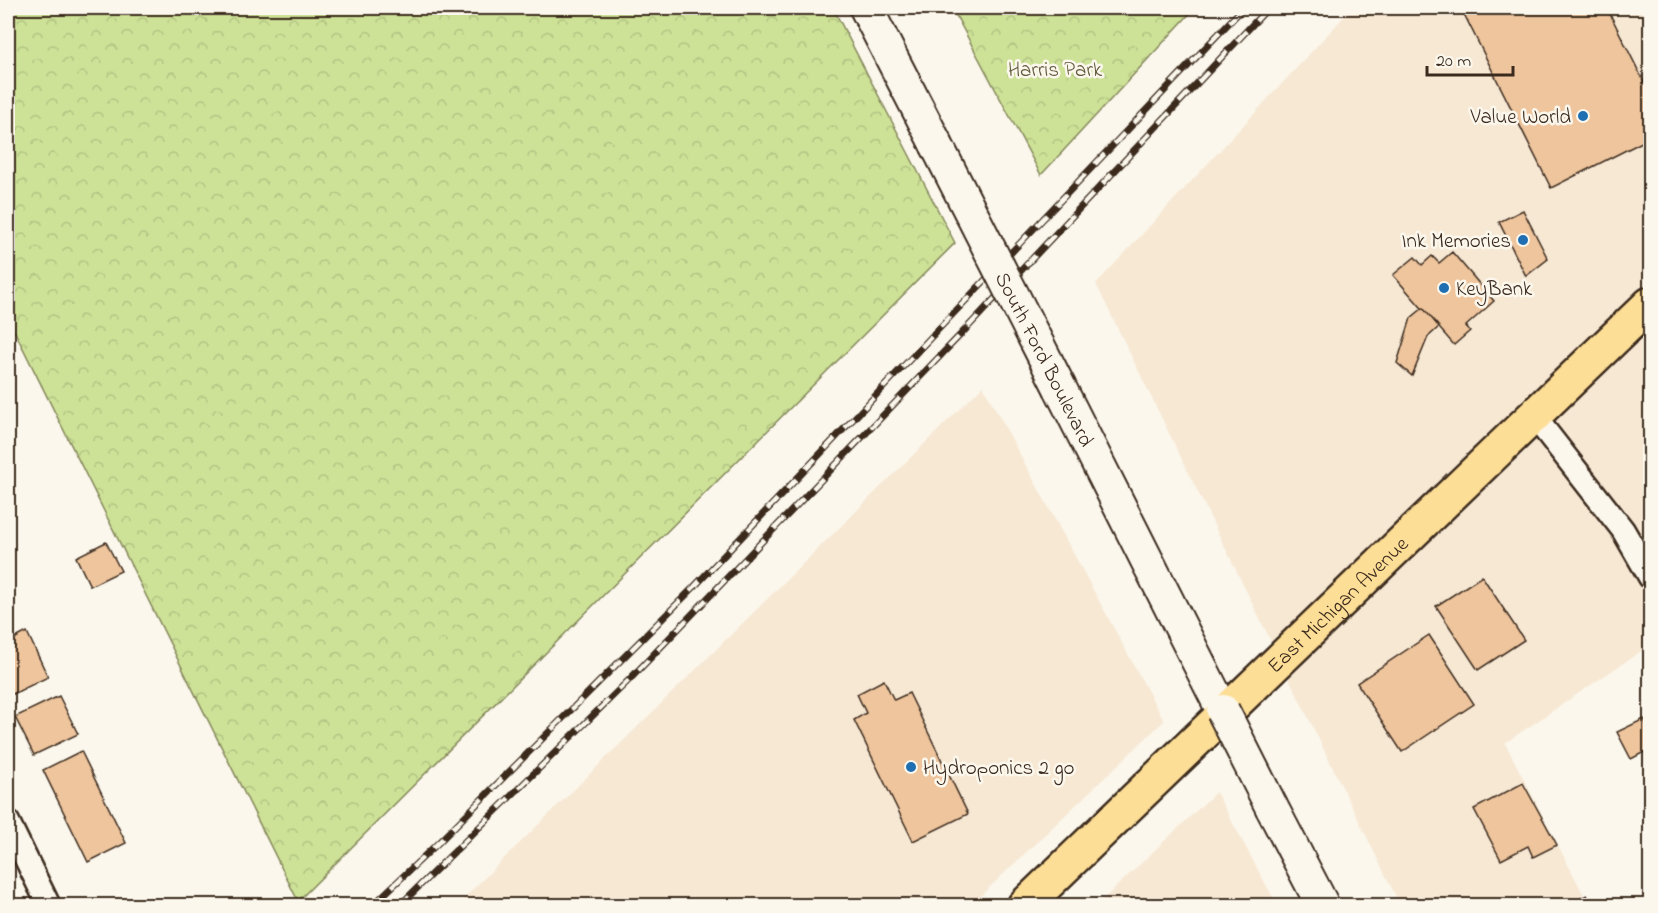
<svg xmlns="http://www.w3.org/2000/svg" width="1658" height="913" font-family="'Indie Flower',sans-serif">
  <defs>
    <pattern id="forest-crowns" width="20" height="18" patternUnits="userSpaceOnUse" patternTransform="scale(1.5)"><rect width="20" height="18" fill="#cde297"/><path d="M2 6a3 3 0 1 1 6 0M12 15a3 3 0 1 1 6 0" fill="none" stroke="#b1c282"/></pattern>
  </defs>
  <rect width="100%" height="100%" fill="#fbf7ec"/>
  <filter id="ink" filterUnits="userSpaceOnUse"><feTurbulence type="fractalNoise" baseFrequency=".0167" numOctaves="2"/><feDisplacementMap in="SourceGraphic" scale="12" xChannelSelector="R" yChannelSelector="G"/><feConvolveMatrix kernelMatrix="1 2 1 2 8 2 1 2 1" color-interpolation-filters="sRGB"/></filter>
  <g filter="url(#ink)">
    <g fill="#f7e8d4">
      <path d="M1352,8h298v637l-145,98 84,162h-189l-304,-621z"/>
      <path d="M983,386l181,335 -193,184 -515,1z"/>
      <path d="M1216,792l61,113h-180z"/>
    </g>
    <g fill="url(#forest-crowns)" stroke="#84865a" stroke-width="1.5">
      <path d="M8,8h825l122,235 -657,658 -290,-583z"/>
      <path d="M952,8h243l-154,167z"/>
    </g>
    <g fill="#eec59d" stroke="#3b2a1e" stroke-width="1.5">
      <path d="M1461,8h146l43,86v44l-99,50z"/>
      <path d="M1523,210l25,49 -22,17 -27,-54z"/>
      <path d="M1452,252l42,49 -28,25 4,5 -16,14 -61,-70 22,-18 7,8 10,-9 7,7z"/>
      <path d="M1423,308l16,19 -11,10 -16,39 -15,-13 14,-45z"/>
      <path d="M106,542l15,29 -31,15 -14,-29z"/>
      <path d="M1482,576l42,64 -46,30 -42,-64z"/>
      <path d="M8,597l7,16 -7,4z"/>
      <path d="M27,632l21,45 -37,18 -3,-7v-46z"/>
      <path d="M1429,635l45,69 -72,48 -45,-69z"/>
      <path d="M884,680l10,20 15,-7 59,121 -55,27 -59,-121 12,-7 -9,-19z"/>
      <path d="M59,696l19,38 -44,21 -19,-38z"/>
      <path d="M1644,719l6,13v17l-19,10 -14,-27z"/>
      <path d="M81,751l45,92 -38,19 -45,-92z"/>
      <path d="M1523,783l34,62 -24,12 -5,-11 -27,14 -27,-51z"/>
      <path d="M1587,895l6,11h-27z"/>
    </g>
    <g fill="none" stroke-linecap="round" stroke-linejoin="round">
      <g stroke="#3b2a1e" stroke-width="27">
        <g id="minor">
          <path d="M1534,416l89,114 27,47"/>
          <path d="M8,822l41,84"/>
        </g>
      </g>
      <g stroke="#3b2a1e" stroke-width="36">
        <g id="secondary">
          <path d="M866,8l70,136"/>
          <path d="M1060,388l163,323"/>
          <path d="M1272,808l51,98"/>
        </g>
      </g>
      <g stroke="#3b2a1e" stroke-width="38">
        <g id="primary">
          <path id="s1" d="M1024,906l626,-602"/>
        </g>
      </g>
      <use href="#minor" stroke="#fbf7ec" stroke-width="22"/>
      <use href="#secondary" stroke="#fbf7ec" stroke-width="32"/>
      <use href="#primary" stroke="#fdde96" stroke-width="33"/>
      <g stroke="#3b2a1e" stroke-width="7">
        <g id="rail">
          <path d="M372,906l66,-63 256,-256 549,-579"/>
          <path d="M399,906l231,-227 336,-350 302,-321"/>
        </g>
      </g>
      <use href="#rail" stroke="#fbf7ec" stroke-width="4.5" stroke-dasharray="14" stroke-linecap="butt"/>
      <g stroke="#3b2a1e" stroke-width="36" stroke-linecap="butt">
        <g id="secondary-bridge">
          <path d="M936,144l124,244"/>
          <path d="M1223,711l49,97"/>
        </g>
      </g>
      <use href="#secondary-bridge" stroke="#fbf7ec" stroke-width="32"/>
    </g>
  </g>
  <g fill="#1f6fb2" stroke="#fbf7ec" stroke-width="2">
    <circle cx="1583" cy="116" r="6"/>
    <circle cx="1523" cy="240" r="6"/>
    <circle cx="1444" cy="288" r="6"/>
    <circle cx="911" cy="767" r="6"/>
  </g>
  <g text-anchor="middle" stroke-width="5" stroke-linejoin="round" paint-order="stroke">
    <g font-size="21" fill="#60583c" stroke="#fbf7ec">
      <text x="1055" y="76">Harris Park</text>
    </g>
    <g font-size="21" fill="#3b2a1e" stroke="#fbf7ec" text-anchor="end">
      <text x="1571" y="123">Value World</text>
      <text x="1511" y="247">Ink Memories</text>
      <text x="1456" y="295" text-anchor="start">KeyBank</text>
      <text x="923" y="774" text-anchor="start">Hydroponics 2 go</text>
    </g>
    <g font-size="21" fill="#3b2a1e" stroke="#fbf7ec">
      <text transform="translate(1045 359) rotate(63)" y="7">South Ford Boulevard</text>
      <text dy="7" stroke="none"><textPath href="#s1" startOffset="435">East Michigan Avenue</textPath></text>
    </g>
  </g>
  <rect width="1658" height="913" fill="none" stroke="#fbf7ec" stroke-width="30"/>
  <rect x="15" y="15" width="1628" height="883" fill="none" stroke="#3b2a1e" stroke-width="2" filter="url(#ink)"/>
  <path d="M1427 66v9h86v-9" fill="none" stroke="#3b2a1e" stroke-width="3"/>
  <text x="1436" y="66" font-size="18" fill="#3b2a1e" stroke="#fbf7ec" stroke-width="4.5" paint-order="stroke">20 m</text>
</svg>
